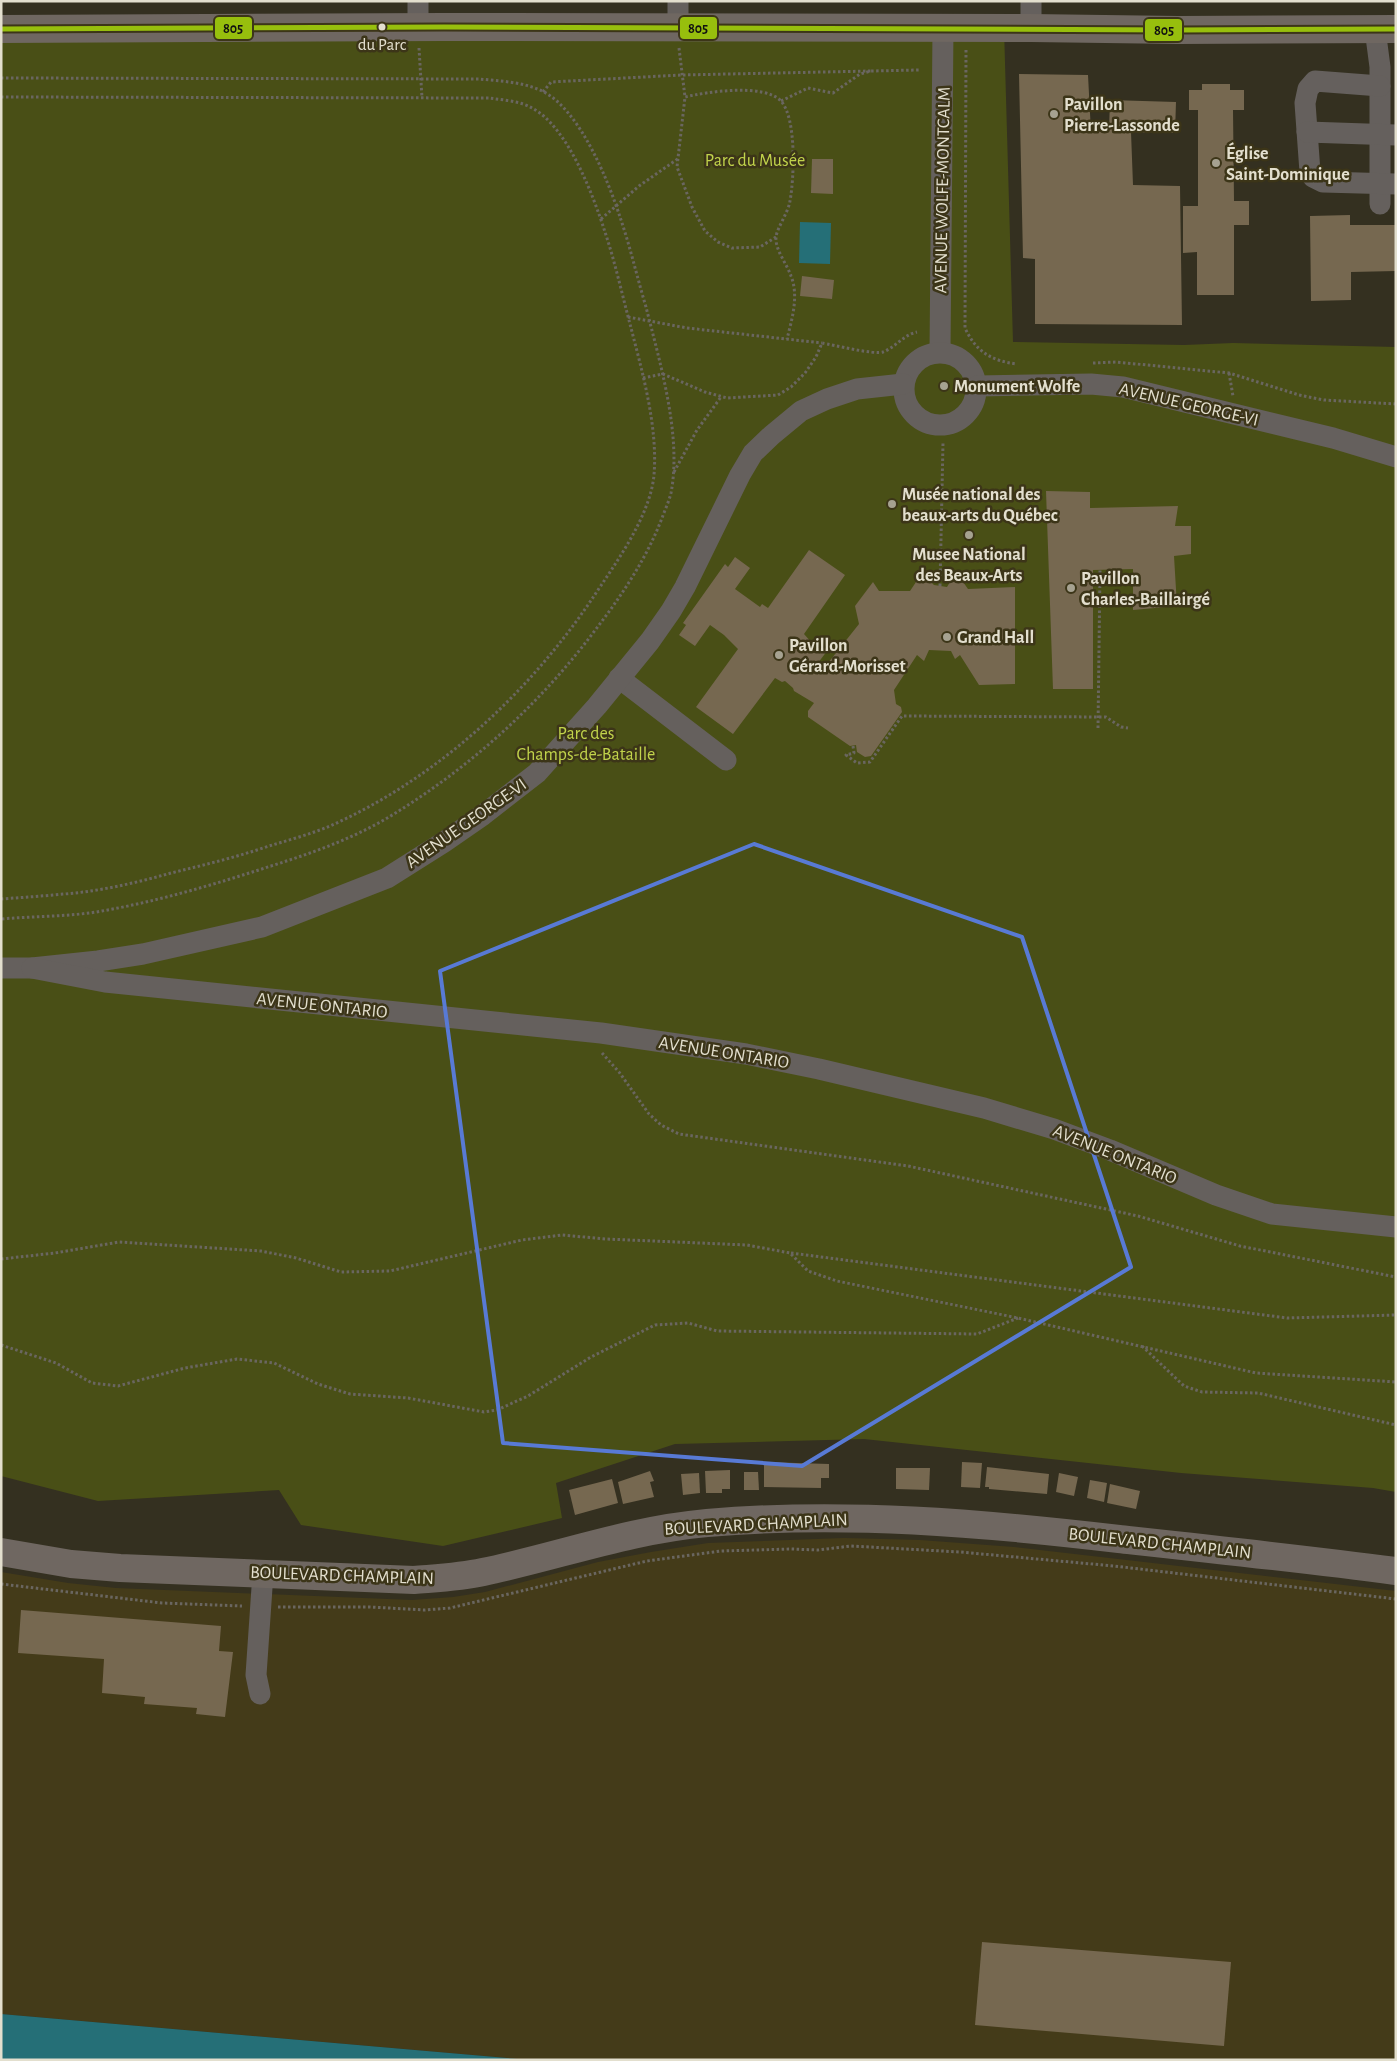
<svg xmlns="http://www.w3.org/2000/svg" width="1397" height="2061" font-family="'Alegreya Sans',sans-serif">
  <rect width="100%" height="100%" fill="#343020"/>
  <path fill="#443b19" d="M844,1538l76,2 94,7 382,44v469h-867l-528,-46v-442l67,11 48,5 296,12 41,-3 32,-5 113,-30 53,-10 57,-9z"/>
  <path fill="#494f16" d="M1,26l1003,2 9,314 171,3 49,-2 163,4v1145l-23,-4 -192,-15 -317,-34 -189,5 -119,39 6,35 -119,28 -142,-21 -22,-35 -181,11 -97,-25z"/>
  <g fill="#256f77">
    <path d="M800,222l31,1 -1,41 -31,-1z"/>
    <path d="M1,2014l528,46h-528z"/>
  </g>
  <g fill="#766850">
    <path d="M1019,74l69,1 3,57 18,-1 1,-31 66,2 -1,31 -44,-1 2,53 47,1 2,139 -147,-1v-65l-12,-1z"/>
    <path d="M1202,84h28v6h14v20h-11l1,91h15v24h-15v70h-37v-43l-14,1v-47h15v-96h-9v-20h13z"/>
    <path d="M812,159h21v35l-22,-1z"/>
    <path d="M1350,215v10h46v46l-45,1v28l-40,1 -1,-85z"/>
    <path d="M802,276l32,4 -2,19 -32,-3z"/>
    <path d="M1046,491l44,1v16l88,-2 -3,20h16v28l-17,2 3,50 -44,4v-41l-40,1v119h-40z"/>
    <path d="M809,550l36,25 -41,59 8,9 15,8 -9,12 6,5 35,-44 -4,-18 18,-24 6,9h31l12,-18 12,12 13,2 9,-15 12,17 47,-2v97l-36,1 -19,-30 -5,4 -4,-8 -22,-1 -5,11 -7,-6 -23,35 2,14 5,3 1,5 -31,44 -6,1 -8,-5 -1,-7 -6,1 -42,-29v-6l6,-8 -20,-12 -1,-3 -8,-7 -3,1 -7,-4 -42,56 -37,-27 42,-58 -14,-14 -14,-10 -15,21 -16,-11 7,-10 -3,-2 42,-59 3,3 7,-10 15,11 -15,21 25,18 2,-3 6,4z"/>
    <path d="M764,1462l65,2v14h-8v10l-57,-1z"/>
    <path d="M962,1462l20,1 -2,25 -19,-1z"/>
    <path d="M987,1467l62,7 -2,20 -58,-5v-2h-4z"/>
    <path d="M896,1468h34l-1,22 -33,-1z"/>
    <path d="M730,1470v19h-8v4h-16l-1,-22z"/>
    <path d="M650,1471l4,10 -4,1 4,15 -31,7 -5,-22z"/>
    <path d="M744,1472h14l1,18h-15z"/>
    <path d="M699,1473l1,20 -17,2 -2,-21z"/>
    <path d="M1059,1473l19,4 -4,19 -18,-4z"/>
    <path d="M612,1479l6,24 -43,12 -6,-25z"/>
    <path d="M1090,1480l17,3 -3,19 -17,-4z"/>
    <path d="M1110,1484l30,7 -4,18 -29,-6z"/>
    <path d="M21,1610l200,16 -2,25 14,1 -8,65 -29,-3 1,-6 -53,-4 1,-7 -43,-4 2,-34 -86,-6z"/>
    <path d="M982,1942l249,20 -7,84 -249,-21z"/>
  </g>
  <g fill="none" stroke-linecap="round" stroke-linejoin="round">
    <g stroke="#6a6660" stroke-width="3" stroke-dasharray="2.5 2.5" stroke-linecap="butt">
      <path d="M419,48l3,50"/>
      <path d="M679,48l6,49"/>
      <path d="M966,50l-1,278c11,24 27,33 52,36"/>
      <path d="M1,78l478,1c21,2 46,3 65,13 36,19 64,88 76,125 10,29 17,60 26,90 14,56 36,129 25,186 -2,8 -6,17 -9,25 -16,42 -42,80 -69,115 -56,74 -125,136 -204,184 -37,22 -77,36 -118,49 -55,18 -112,35 -169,45 -33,6 -68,5 -101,8"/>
      <path d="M543,92l8,-10 130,-7 190,-4"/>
      <path d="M1,97l488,1c14,2 31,3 43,10 36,19 61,87 73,124 10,30 17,62 25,92 12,47 28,102 24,151 -4,42 -39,89 -62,124 -65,96 -156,180 -262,227 -19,8 -41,14 -61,20 -32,11 -65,19 -98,27 -28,8 -58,15 -87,19 -27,3 -55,5 -83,7"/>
      <path d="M781,101l27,-13 25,5 27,-19 11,-3 48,-1"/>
      <path d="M601,219l38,-33 40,-28"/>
      <path d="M776,237l-16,10 -28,1 -14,-6 -13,-11 -13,-24 -15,-40 8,-70c21,-5 79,-14 96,4 16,18 13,78 9,100 -2,12 -13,27 -14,36 -1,13 11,27 15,39 8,20 1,43 -4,63"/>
      <path d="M628,317l59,11 135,15"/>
      <path d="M1093,363l23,-1 113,11 70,22 25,5 72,4"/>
      <path d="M1229,373l4,23"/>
      <path d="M643,378l20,-4 42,18 22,6 51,-3 13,-8 14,-14 11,-16 6,-14c11,2 53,12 61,9 13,-5 20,-17 34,-20"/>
      <path d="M674,472l23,-42 24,-33"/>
      <path d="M940,586l3,-143"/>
      <path d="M1098,728l2,-158"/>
      <path d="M853,746l1,7 -8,2 11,8 13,-1 32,-46 204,1 15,10 7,1"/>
      <path d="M602,1053l17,19 30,42 12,11 18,9 229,32 230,50 102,30 156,31"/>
      <path d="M791,1253l496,65 109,-3"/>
      <path d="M1,1259l54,-6 64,-11 142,9 35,7 45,14 49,-1 132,-31 40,-5 44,4 141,6 43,8 18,18 29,10 181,37 238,55 140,9"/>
      <path d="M1,1345l55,18 36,20 26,3 67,-18 52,-9 37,4 44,21 32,10 58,4 76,14 13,-2 31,-14 63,-39 64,-32 33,-2 29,8 260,3 41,-16"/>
      <path d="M1142,1346l42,40 18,6 56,1 138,32"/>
      <path d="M1,1584l161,19 80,3"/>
      <path d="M278,1607h92l55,3 25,-2 197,-47 74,-10 70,-2 27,1 33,-4 109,6 154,14 282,33"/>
    </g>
    <g stroke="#65605d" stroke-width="21">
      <path d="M418,1v26"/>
      <path d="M1031,1v27"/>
      <path d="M678,27v-26"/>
      <path d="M1375,29l5,38v137"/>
      <path d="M1380,86l-65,-5 -7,8 -3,14 5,69 3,5 10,5 73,2"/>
      <path d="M1307,132l89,3"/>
      <path d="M940,352l3,-323"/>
      <circle cx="940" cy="389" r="36"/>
      <path d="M977,386l114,-2 32,3 210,51 63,19"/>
      <path d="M619,678l107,82"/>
      <path d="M1,968h31l66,-7 45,-7 119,-27 125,-49 57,-36 39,-27 54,-42 60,-67 53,-65 21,-30 14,-24 55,-112 13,-22 19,-18 29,-24 26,-12 30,-10 46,-5"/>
      <path d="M32,968l73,14 496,51 145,21 73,15 165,39 70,21 56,21 106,45 56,19 124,13"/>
      <path d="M260,1694l-4,-19 7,-102"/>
    </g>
    <g stroke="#6f6761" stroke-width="28">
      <path d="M1,29l443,-2 587,1 147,2 218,-1"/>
      <path d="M1,1552l70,12 49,4 294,12c24,-2 47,-3 69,-8 76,-16 146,-42 224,-49 138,-12 275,0 412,16 92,10 185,20 277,32"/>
    </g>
    <g stroke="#3c3518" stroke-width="9">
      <path id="bus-1" d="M1,29l443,-2 734,3 218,-1"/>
    </g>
    <use href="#bus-1" stroke="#97bf0d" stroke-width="5"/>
  </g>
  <path fill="none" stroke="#587ad5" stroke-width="4" stroke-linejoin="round" d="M754,844l268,93 109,330 -329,199 -299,-23 -63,-472z"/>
  <circle fill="#e3dfce" stroke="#3c3518" stroke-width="2" cx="382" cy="27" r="4.5"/>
  <g fill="#a6a291" stroke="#3c3518" stroke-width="2">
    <circle cx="1054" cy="114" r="5"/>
    <circle cx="1216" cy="163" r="5"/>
    <circle cx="944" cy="386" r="5"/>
    <circle cx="892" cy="504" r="5"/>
    <circle cx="969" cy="535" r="5"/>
    <circle cx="1071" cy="588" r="5"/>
    <circle cx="947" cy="637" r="5"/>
    <circle cx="779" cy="655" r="5"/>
  </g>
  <g text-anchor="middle" stroke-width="5" stroke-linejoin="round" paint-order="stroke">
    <g font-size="17" fill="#e3dfce" stroke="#3c3518">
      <text x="382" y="50">du Parc</text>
    </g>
    <g font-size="18" font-weight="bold" fill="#e3dfce" stroke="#3c3518" text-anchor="start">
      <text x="1064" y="110">Pavillon<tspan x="1064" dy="21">Pierre-Lassonde</tspan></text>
      <text x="1226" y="159">Église<tspan x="1226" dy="21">Saint-Dominique</tspan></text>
      <text x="954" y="392">Monument Wolfe</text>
      <text x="902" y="500">Musée national des<tspan x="902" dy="21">beaux-arts du Québec</tspan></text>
      <text x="969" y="560" text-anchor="middle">Musee National<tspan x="969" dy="21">des Beaux-Arts</tspan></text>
      <text x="1081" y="584">Pavillon<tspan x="1081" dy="21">Charles-Baillairgé</tspan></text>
      <text x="957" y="643">Grand Hall</text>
      <text x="789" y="651">Pavillon<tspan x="789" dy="21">Gérard-Morisset</tspan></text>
    </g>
    <g font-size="18" fill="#c1d34b" stroke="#3c3518">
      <text x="755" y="166">Parc du Musée</text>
      <text x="586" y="739">Parc des<tspan x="586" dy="21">Champs-de-Bataille</tspan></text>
    </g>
    <g font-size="18" fill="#e3dfce" stroke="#3c3518">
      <text transform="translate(942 190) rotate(-89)" y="6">AVENUE WOLFE-MONTCALM</text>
      <text transform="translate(1189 404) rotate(13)" y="6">AVENUE GEORGE-VI</text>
      <text transform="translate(466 823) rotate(-35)" y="6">AVENUE GEORGE-VI</text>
      <text transform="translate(322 1005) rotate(6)" y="6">AVENUE ONTARIO</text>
      <text transform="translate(724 1052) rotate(9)" y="6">AVENUE ONTARIO</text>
      <text transform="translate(1115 1154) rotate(22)" y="6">AVENUE ONTARIO</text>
      <text transform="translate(756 1524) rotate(-3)" y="6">BOULEVARD CHAMPLAIN</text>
      <text transform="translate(1160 1543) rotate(6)" y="6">BOULEVARD CHAMPLAIN</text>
      <text transform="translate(342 1575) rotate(2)" y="6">BOULEVARD CHAMPLAIN</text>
    </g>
  </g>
  <g stroke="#3c3518" stroke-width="2">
    <rect x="214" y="16" width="39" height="24" rx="5" fill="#97bf0d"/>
    <rect x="679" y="16" width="39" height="24" rx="5" fill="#97bf0d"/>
    <rect x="1144" y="18" width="39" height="24" rx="5" fill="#97bf0d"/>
  </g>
  <g font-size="14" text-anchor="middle" font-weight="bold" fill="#111">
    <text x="233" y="33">805</text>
    <text x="698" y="33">805</text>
    <text x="1164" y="35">805</text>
  </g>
  <rect width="1397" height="2061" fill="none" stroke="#e3dfce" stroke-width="5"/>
</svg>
